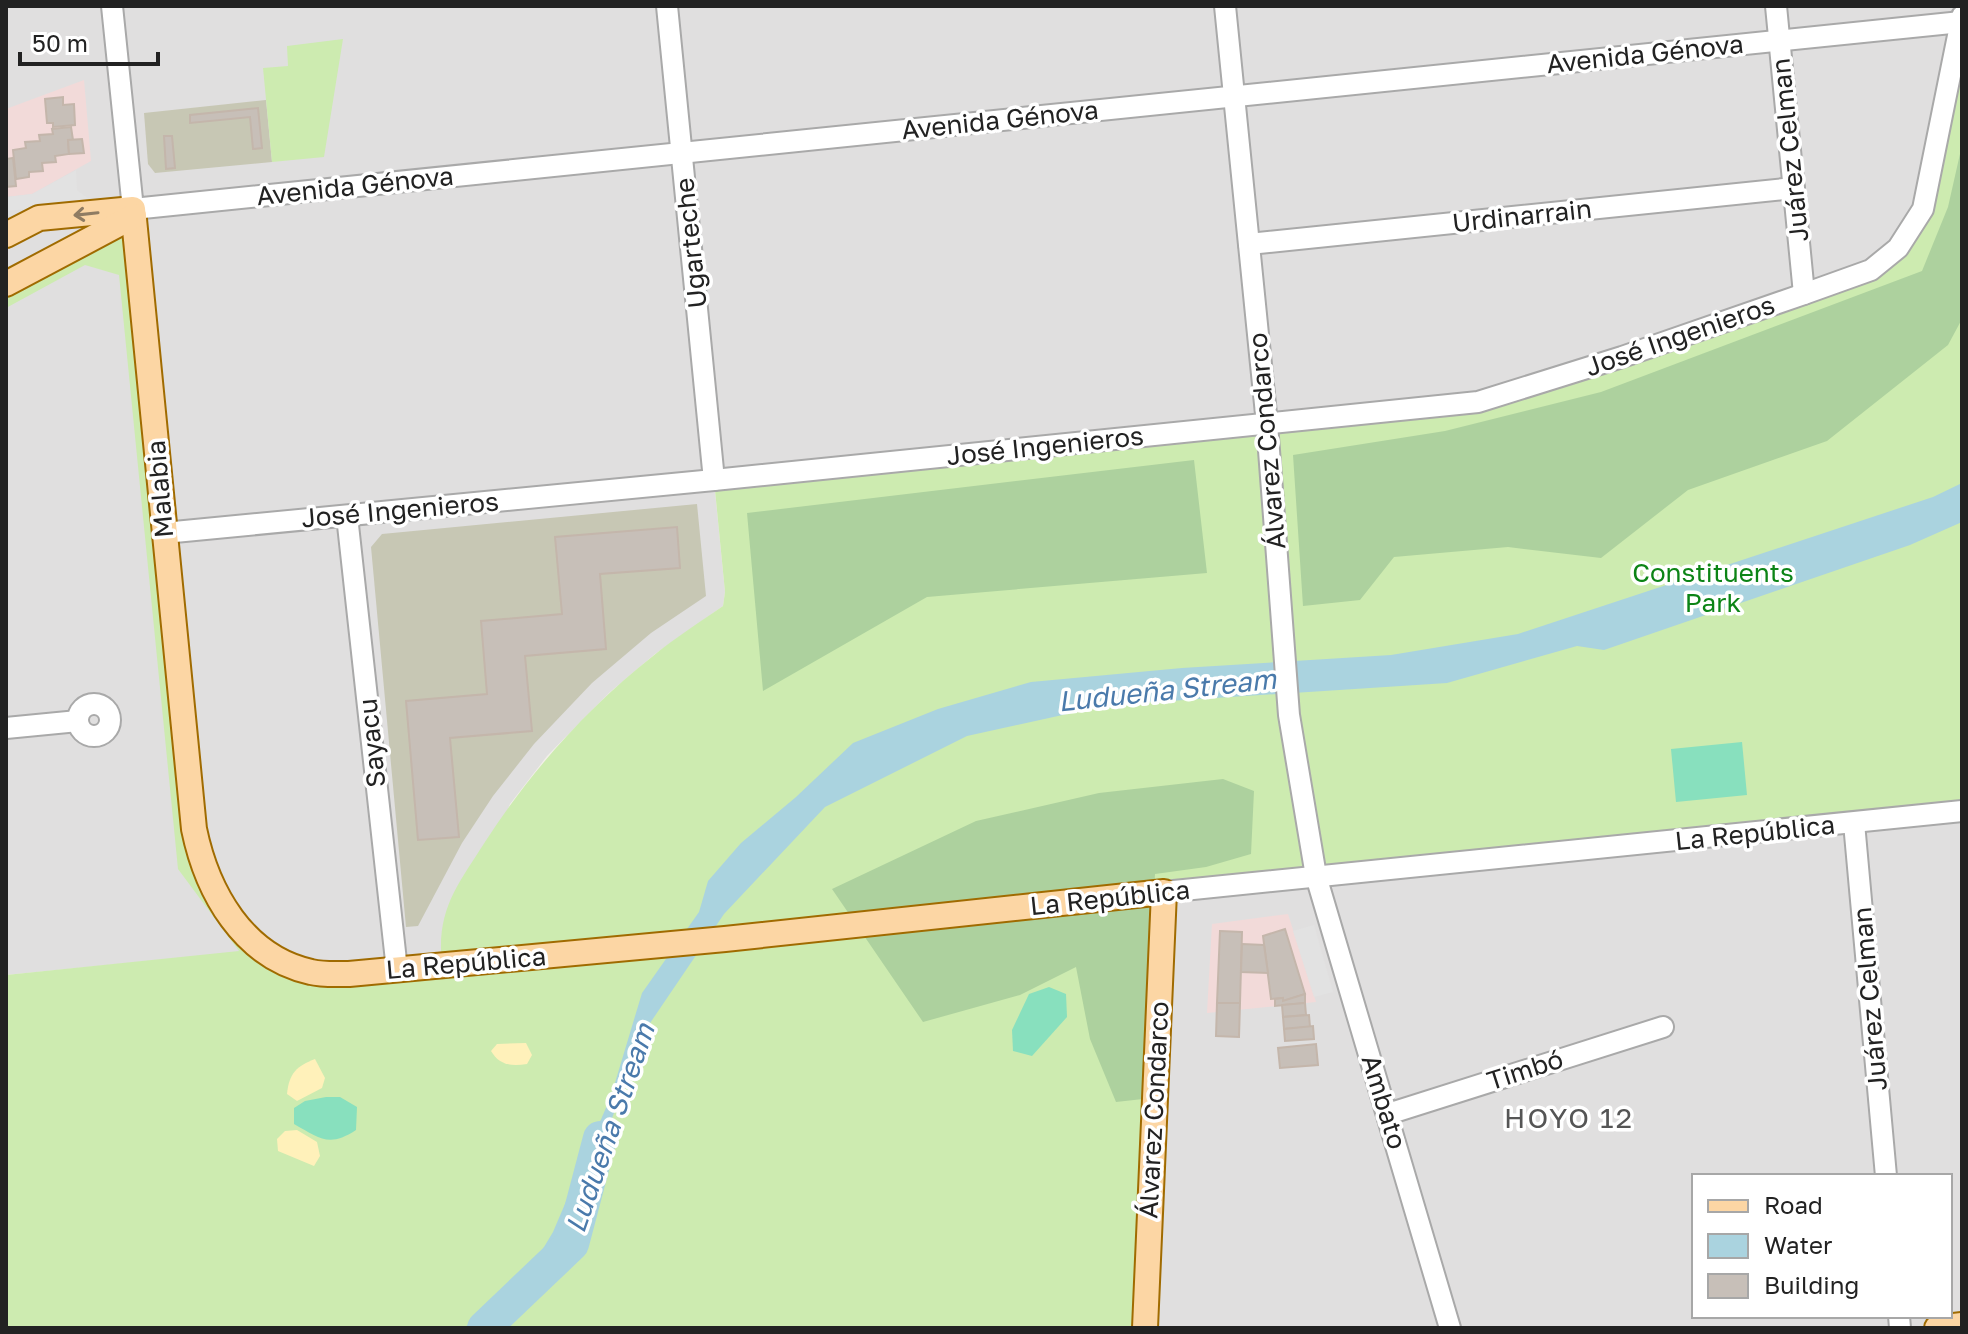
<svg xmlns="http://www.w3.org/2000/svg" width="1968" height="1334" font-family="'Golos Text',sans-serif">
  <rect width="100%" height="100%" fill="#f2efe9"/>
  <g fill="#e0dfdf" fill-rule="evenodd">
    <path d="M6,6h1956v10l-39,193 -52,61 -393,132 -764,79 11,111 -2,14 -68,48 -46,39 -62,63 -37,48 -68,162 -93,8 -109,-22 -234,23z"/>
    <path d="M1962,811v517h-817l19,-436zM1694,1176h256v140h-256z"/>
  </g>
  <g fill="#f2dad9">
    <path d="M84,80l7,81 -59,33 -26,3v-88z"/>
    <path d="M1288,914l28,88 -109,11 5,-89z"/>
  </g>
  <g fill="#c7c7b4">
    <path d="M266,100l6,62 -117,11 -7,-9 -4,-51z"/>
    <path d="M697,504l9,92 -55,37 -59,50 -58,61 -41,52 -31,47 -44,83 -12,1 -35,-380 11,-13z"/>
  </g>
  <g fill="#cdebb0">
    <path d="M1962,16v795l-798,81 -19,436h-1139v-353l233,-24 -61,-82 -59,-594 -34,-10 -79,43v-24l128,-68 60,613 28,77 90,67 130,-8c-6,-55 15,-79 43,-123 46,-71 102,-134 168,-186 22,-18 47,-34 70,-50l2,-14 -11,-112 764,-78 393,-132 52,-61z"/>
    <path d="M343,39l-19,118 -52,5 -9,-94 25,-2 -1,-20z"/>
  </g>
  <g fill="#add19e">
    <path d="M1962,145v174l-14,26 -121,96 -139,49 -87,68 -93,-11 -114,10 -34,43 -57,6 -10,-151 152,-24 156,-39 321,-121 26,-64z"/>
    <path d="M1194,460l13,113 -280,24 -164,94 -16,-178z"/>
    <path d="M1223,779l31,12 -3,63 -45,13 -51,7 -12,225 -27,3 -26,-63 -14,-72 -56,28 -97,27 -91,-133 144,-68 123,-28z"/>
  </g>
  <g fill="#fff1ba">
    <path d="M526,1043l6,12 -5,9c-15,2 -27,2 -36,-13l6,-7z"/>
    <path d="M315,1059l10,19 -3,10 -25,13 -10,-7c2,-21 10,-28 28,-35z"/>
    <path d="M297,1130l20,12 3,14 -6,10 -36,-15 -1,-12 8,-8z"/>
  </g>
  <g fill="#88e0be">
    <path d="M1742,742l5,53 -71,7 -5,-53z"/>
    <path d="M1049,987l17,7 1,23 -35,39 -19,-5 -1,-21 17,-36z"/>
    <path d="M326,1097h14l17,10 -1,23c-27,18 -37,8 -62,-6v-16l11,-7z"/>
  </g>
  <g fill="#e2e2e2">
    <path d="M76,170l1,20 17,13 -88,8v-14l26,-3z"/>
    <path d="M1314,925l19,67 -19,5 -21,-66z"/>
  </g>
  <path fill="#aad3df" d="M1962,483v39l-52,23 -306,105 -27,-4 -130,37 -339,22 -141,31 -142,71 -101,107 -80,118 -85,229 -70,67h-25l62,-51 27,-45 58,-136 31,-103 57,-81 9,-31 33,-38 55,-46 57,-54 85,-34 93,-27 151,-14 209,-13 127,-21 415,-137z"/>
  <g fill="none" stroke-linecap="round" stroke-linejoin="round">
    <path stroke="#aad3df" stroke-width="34" d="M484,1328l88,-84 28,-106"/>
  </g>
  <g fill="#c7bfb8" stroke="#c4b6ab" stroke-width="2">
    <path d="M63,97v8l11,-1 1,21 -22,2v-4h-6l-2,-24z"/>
    <path d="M258,108l4,40 -9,1 -3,-32 -60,6v-8z"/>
    <path d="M71,127l2,13h-5l1,14 -14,2 1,6 -14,1 1,8 -14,1v5l-13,2 -3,-29 13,-2 -1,-6 15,-1 -1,-6 14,-1 -1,-5z"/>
    <path d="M164,136h8l3,32 -9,1z"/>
    <path d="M82,139l2,14 -15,1 -1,-14z"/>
    <path d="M13,158l3,28 -10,1v-28z"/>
    <path d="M677,527l3,41 -80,6 6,75 -81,7 7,75 -82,7 9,99 -41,3 -12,-139 81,-7 -6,-73 81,-7 -7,-77z"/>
    <path d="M1285,929l20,65 -22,7v-3l-12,1 -8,-63z"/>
    <path d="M1220,931l22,1 -2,71h-23z"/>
    <path d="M1242,944l22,1 4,28 -27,-1z"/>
    <path d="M1305,994v9l-30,3v-7l8,-1v3z"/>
    <path d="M1217,1003h23l-1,34 -23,-1z"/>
    <path d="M1305,1003l1,12 -23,2 -1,-12z"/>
    <path d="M1309,1015l1,12 -26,2 -1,-12z"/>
    <path d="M1313,1026l1,13 -29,2 -1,-12z"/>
    <path d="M1316,1044l2,21 -38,3 -2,-20z"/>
  </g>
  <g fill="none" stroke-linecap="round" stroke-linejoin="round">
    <g stroke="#a9a9a9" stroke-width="24">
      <g id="minor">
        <path d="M112,6l21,203 1828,-187"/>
        <path d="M667,6l47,474"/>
        <path d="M1225,6l42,418 22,291 27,161 134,452"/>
        <path d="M1776,6l28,288"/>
        <path d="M1249,244l545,-56"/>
        <path d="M347,516l50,454"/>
        <path d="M164,533l550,-53 764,-78 144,-45 182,-63 67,-24 27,-22 25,-39 39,-193"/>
        <circle cx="94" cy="720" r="16"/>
        <path d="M6,728l72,-7"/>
        <path d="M1854,823l32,353"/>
        <path d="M1164,892l798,-81"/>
        <path d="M1388,1114l275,-87"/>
        <path d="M1899,1316l1,12"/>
      </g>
    </g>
    <g stroke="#a06b00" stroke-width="28">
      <g id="major">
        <path d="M6,235l33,-17 94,-9 61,620c13,63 49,128 117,143 12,3 26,2 38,2l376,-35 439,-47 -19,436"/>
        <path d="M6,284l128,-68"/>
        <path d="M1937,1328l25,-3"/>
      </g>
    </g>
    <use href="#minor" stroke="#fff" stroke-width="20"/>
    <use href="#major" stroke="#fcd6a4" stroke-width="24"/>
  </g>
  <defs><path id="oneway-shaft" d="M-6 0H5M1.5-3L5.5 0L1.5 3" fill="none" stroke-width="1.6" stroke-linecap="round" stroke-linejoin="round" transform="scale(2)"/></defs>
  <use stroke="#8f7c63" href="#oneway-shaft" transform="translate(86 214) rotate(174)"/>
  <g text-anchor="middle" stroke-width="7" stroke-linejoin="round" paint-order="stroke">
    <g font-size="26" fill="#222" stroke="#fff">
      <text transform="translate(1645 54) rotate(-6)" y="9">Avenida Génova</text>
      <text transform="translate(1000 120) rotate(-6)" y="9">Avenida Génova</text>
      <text transform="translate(1790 150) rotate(-96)" y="9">Juárez Celman</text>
      <text transform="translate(355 186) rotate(-6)" y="9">Avenida Génova</text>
      <text transform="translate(1522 216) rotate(-6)" y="9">Urdinarrain</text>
      <text transform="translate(691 243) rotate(-96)" y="9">Ugarteche</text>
      <text transform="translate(1680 336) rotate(-19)" y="9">José Ingenieros</text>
      <text transform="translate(1267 441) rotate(-95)" y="9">Álvarez Condarco</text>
      <text transform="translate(1045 446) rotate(-6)" y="9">José Ingenieros</text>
      <text transform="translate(160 489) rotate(-95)" y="9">Malabia</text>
      <text transform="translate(400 510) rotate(-5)" y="9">José Ingenieros</text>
      <text transform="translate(372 743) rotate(-96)" y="9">Sayacu</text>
      <text transform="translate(1755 833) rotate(-6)" y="9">La República</text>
      <text transform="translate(1110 898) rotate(-6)" y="9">La República</text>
      <text transform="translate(466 963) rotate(-5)" y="9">La República</text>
      <text transform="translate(1870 999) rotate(-95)" y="9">Juárez Celman</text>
      <text transform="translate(1525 1070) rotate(-18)" y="9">Timbó</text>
      <text transform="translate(1384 1102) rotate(73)" y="9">Ambato</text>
      <text transform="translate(1154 1110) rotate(-87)" y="9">Álvarez Condarco</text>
    </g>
    <g font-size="26" fill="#0c8416" stroke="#fff">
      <text x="1713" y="582">Constituents<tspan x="1713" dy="30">Park</tspan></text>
    </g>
    <g font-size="28" font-style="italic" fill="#4a7aab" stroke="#fff">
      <text transform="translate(1167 690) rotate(-6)" y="10">Ludueña Stream</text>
      <text transform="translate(610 1128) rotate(-71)" y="10">Ludueña Stream</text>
    </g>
    <g font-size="28" letter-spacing="2" fill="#555" stroke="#fff">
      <text x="1569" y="1128">HOYO 12</text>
    </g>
  </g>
  <rect width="1968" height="1334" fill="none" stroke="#222222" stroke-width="16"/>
  <rect x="1692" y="1174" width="260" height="144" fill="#ffffff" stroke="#a7a7a7" stroke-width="2"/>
  <rect x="1708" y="1200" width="40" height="12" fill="#fcd6a4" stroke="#a7a7a7" stroke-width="2"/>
  <text x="1764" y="1214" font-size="24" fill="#222222">Road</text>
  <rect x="1708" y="1234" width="40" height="24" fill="#aad3df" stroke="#a7a7a7" stroke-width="2"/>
  <text x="1764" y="1254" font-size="24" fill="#222222">Water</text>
  <rect x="1708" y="1274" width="40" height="24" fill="#c7bfb8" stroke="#a7a7a7" stroke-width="2"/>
  <text x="1764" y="1294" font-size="24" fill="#222222">Building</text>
  <path d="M20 52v12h138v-12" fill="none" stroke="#222222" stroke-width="4"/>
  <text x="32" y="52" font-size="24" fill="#222222" stroke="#ffffff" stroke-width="6" paint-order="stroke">50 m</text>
</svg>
